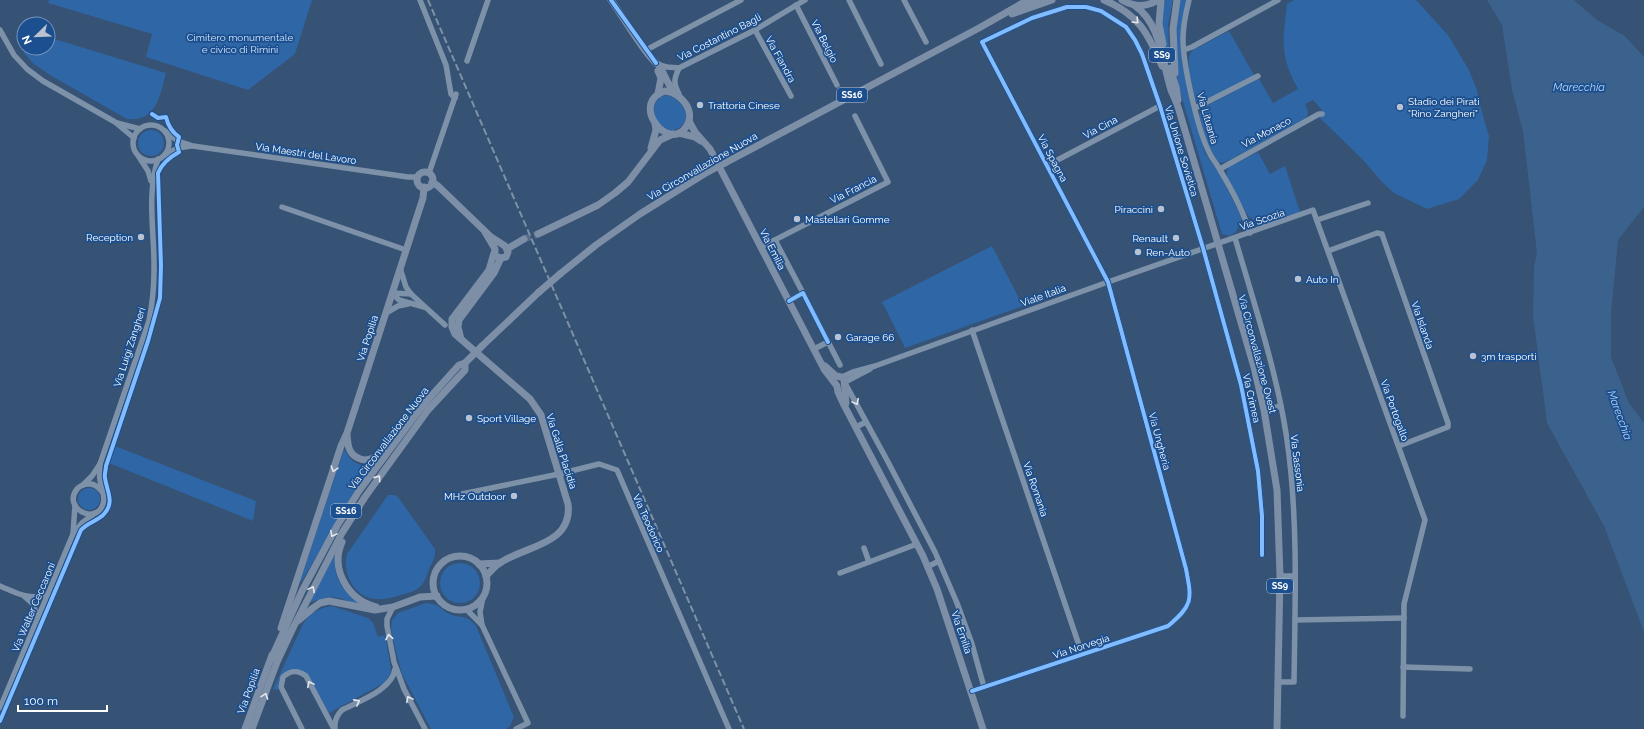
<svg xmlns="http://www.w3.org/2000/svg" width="1644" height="729" font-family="Raleway,sans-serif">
  <rect width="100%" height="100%" fill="#365274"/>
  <g fill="#2f66a5">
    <path d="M49,0h263l-17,54 -47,36 -102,-33 6,-23 -104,-31z"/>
    <path d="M1165,0h8l-5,25 1,23 -1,2c-10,-8 -5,-35 -5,-47z"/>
    <path d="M1179,0h7l-5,40 1,21 9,45 14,47 14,20 23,45 -6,14 -7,4 -7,-2 -1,-3 -41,-140 -4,-20 -2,-40z"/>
    <path d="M1294,0h122l32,35 21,35 8,20 6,26 6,20 -2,24 -9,20 -19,19 -32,10 -33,-16 -11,-10 -20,-23 -44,-43 3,-2v-5l-9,-10 -8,4c3,6 4,9 1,14l-80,44 -7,1 -11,-18 -9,-30 3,-7 57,-29 14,24 25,-14c-19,-34 -15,-49 -11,-85z"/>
    <path d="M1229,31l25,44 -54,28 -4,-2c-3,-12 -13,-43 -3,-51z"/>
    <path d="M48,37l118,36c-6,22 -9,49 -39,46l-77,-44 -16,-11 -10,-11 1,-5h23z"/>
    <path d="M666,95c12,1 28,21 16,31 -20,17 -42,-24 -16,-31z"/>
    <circle cx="151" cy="143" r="13"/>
    <path d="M1258,152l12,22 15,-8 15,46 -39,14 -13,-10 -21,-39v-6l2,-4z"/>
    <path d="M992,246l31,60 -118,42 -23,-46z"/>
    <path d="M115,446l141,55 -3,20 -144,-58z"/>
    <path d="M344,449c6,12 15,20 30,14l1,2 -40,59 -34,59 -1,-1z"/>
    <circle cx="89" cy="499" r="11"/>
    <path d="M388,495h6l4,2 37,52c1,8 -3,14 -6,20 -2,6 -4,13 -8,17 -5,5 -13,7 -20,9 -7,2 -16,5 -24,4 -23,-1 -35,-26 -30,-45z"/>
    <path d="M334,556l1,1c-2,20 8,34 23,46l-1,2 -17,-7 -11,-1 -19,5z"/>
    <circle cx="460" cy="583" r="20"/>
    <path d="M426,603c3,0 7,1 10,2 6,3 9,8 16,10 12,3 15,0 24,11l38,91 -4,9 -4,3h-75l-29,-55 -5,-18 -6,-27 1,-9 6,-7z"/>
    <path d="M332,606l36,12 5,5 5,14 7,-2 6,34 -1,5 -6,9 -55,30 -20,-36 -15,-8c-12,2 -16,10 -16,21l-5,-1 30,-65c8,-12 16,-16 29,-18z"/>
  </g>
  <path fill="#3b618d" d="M1487,0h87l23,20 28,16 19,21v150l-26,33 -7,74v43l18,46 15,20v209l-40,-106 -57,-103 -14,-107 1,-49 3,-14 -14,-122 -11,-41 -10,-65z"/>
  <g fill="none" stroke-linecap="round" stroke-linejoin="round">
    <path stroke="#546c89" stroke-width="7" stroke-dasharray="7 3.5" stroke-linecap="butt" d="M524,239l14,-5"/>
    <g stroke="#7d92a8" stroke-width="5.5">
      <path d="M420,0l26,65 5,29 4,4"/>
      <path d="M849,0l32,64"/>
      <path d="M904,0l22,42"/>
      <path d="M1189,0c-3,12 -6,27 -6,39 0,26 15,93 27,115 3,6 7,10 10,16 12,20 23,40 30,63"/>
      <path d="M796,5l41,80"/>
      <path d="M0,30l14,25 13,14 16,12 72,41 19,16"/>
      <path d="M755,30l36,66"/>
      <path d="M646,50l95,-50"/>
      <path d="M1184,50l8,-3 86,-47"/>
      <path d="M467,61l21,-61"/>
      <path d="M659,65l8,2 12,1 76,-38 50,-30"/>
      <path d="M679,94c-6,-11 -5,-15 0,-26"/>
      <path d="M1195,108l63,-32"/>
      <path d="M117,123l23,6"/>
      <circle cx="151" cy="143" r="18"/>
      <path d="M165,131l13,10 15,5 215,31h9"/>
      <path d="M165,155l13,-7 13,-2"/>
      <path d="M139,157l9,14 3,10"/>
      <path d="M1048,165l112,-59"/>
      <path d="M1220,169l99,-55h3"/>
      <path d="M429,173l27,-79"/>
      <path d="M282,207l124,43"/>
      <path d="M1317,220l51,-17"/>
      <path d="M1235,238c20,69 46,146 54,217 9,75 6,151 5,227h-16"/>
      <path d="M775,240l28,53"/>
      <path d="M761,247l127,-65 -33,-66"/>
      <path d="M1328,251l49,-18 5,1 2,6 64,183v4l-49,19"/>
      <path d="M400,268l6,19 5,7 34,31"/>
      <path d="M392,293l7,7 25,7"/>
      <path d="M392,293l19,1"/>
      <path d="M789,301l14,-8 37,72"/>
      <path d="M386,313l12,-7 10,-2"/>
      <path d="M972,330l110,324"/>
      <path d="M814,349l14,-7"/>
      <path d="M842,377l11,-5 22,-6 233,-84 205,-72 112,310 -21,84 -1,112"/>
      <path d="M845,382l25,-13"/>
      <path d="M845,383l42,77 48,92 22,51 15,41 12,43"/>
      <path d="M1264,410l17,-4"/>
      <path d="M856,427l10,-5"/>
      <path d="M100,464c0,5 -1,11 0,16 1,8 6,16 3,24 -7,22 -41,4 -26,-15 3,-3 7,-5 11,-5 7,-1 11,4 15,9"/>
      <path d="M83,485l9,-9 8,-12 49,-143c3,-16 5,-32 5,-49 1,-37 -8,-77 4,-113"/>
      <path d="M462,494l97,-20 40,-10 18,6 112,259"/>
      <path d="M73,534l2,-29"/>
      <path d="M864,548l5,14"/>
      <path d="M927,567l12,-6"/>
      <path d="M840,573l77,-29"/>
      <path d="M1280,576h15"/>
      <path d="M0,586c19,8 27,14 49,9"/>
      <path d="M25,597l8,7 5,15"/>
      <path d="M393,607l-6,12v7l7,36 10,27 21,40"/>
      <path d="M466,609l16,16 46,98 -12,6"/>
      <path d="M1295,620l109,-2"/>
      <path d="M482,625l-2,-13 3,-15"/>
      <path d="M1403,667l67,2"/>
      <path d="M972,691l196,-65c25,-21 24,-26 18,-57l-78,-287 -126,-240 50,-24 35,-11h19l15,4 25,16 9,13 7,14 18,52 43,142 38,137 17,86 4,45v39"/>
      <path d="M0,708l73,-174 9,-11 13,-10"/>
      <path d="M302,729l-21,-42 2,-10c8,-7 15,-7 23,-1l28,53"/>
      <path d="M335,729c-1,-8 2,-14 7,-19 17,-9 50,-20 53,-41"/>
    </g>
    <g stroke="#7d8ea7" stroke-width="7">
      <path d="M611,0c9,12 38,61 48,65 6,10 8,19 16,28"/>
      <path d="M1104,0c34,14 44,33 58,66"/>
      <path d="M1122,0c12,7 25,7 36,0"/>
      <path d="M1161,0l-2,24 4,20"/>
      <path d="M1134,5c27,18 28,57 37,85 3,7 6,13 8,20l75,257 10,43 13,80 3,86 -3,153"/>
      <path d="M1024,7l13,-7"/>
      <path d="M1012,14l40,-14"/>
      <path d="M1170,68l6,19 2,13"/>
      <path d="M658,71l3,7 -3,16"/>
      <path d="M1175,73l-2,-44 4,-29"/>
      <path d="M665,91c16,1 32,21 21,36 -18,26 -57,-24 -21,-36z"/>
      <path d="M689,121l6,11 15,17 114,220 13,17 1,6 6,13 79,151 14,33 46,140"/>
      <path d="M679,133l16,4 6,4"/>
      <path d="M651,148l5,-18 -1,-7"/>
      <path d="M725,163l254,-135 49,-28"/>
      <circle cx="425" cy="180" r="8"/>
      <path d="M432,182l6,4 53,51 14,9 3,6 -2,5 -5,1 -6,-2v-7l-10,-17"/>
      <path d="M538,234l60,-29 17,-12 13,-11 32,-42 13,-6"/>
      <path d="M507,249l17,-10"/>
      <path d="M560,274l36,-29 44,-31 64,-40"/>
      <path d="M461,339l-3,-12 1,-7 35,-47 7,-15"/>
      <path d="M482,346l57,-54"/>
      <path d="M825,366l11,10 5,1 3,2 2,24"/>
      <path d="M347,435c1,10 1,18 11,23 18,10 34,-20 44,-32"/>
      <path d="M342,542c-12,27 6,58 34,65"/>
      <circle cx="460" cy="583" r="27"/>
      <path d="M479,564l21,-1"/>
      <path d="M486,576c4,-4 9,-10 14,-13 24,-17 73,-18 68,-59l-27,-89 -11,-16 -75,-65 -3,-7v-8l37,-49 5,-17"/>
      <path d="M299,620l14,-12 7,-5 9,-2 46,9 18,-3 27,-10 17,-1"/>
      <path d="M281,628l60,-182 6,-13 76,-235 1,-11"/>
      <path d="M245,729l27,-74"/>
      <path d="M252,729l25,-67 16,-34 49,-95 23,-36 63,-87 37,-40v-7l-6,2 -36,40 -64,86 -22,35 -35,65 -31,68"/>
    </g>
    <path stroke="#7e92a7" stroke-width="2" stroke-dasharray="7 3" stroke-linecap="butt" d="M428,0l316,729"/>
    <g stroke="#7d8ea7" stroke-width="7">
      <path d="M704,174l21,-11"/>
      <path d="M539,292l21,-18"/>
      <path d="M465,363l17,-17"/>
    </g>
    <g stroke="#1b4f8f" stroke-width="6">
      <g id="cycleway">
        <path d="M611,0l45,63"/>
        <path d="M789,301l14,-8 25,49"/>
        <path d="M972,691l196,-65c25,-21 24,-26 18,-57l-78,-287 -126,-240 50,-24 35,-11h19l15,4 25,16 9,13 7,14 18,52 43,142 38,137 17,86 4,45v39"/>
        <path d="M0,721l81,-191c7,-8 17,-9 23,-16 11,-12 3,-22 1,-36 -1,-3 1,-8 1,-12l42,-125 12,-43 1,-32 -3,-93c4,-10 12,-16 21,-21l-2,-7 2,-8c-7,-5 -11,-11 -13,-20l-8,1 -6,-4"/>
      </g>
    </g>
    <use href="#cycleway" stroke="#80bcff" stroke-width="4"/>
  </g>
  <defs><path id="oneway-chevron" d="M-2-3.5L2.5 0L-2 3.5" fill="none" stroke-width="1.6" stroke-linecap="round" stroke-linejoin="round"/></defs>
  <g stroke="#e5e8ed">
    <use href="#oneway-chevron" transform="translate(1136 21) rotate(46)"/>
    <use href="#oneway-chevron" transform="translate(334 469) rotate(108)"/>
    <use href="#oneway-chevron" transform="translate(378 478) rotate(-55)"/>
    <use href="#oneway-chevron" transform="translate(333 534) rotate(118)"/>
    <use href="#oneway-chevron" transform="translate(312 589) rotate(-62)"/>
    <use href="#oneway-chevron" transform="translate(265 696) rotate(-70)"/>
  </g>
  <g stroke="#e5e9ee">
    <use href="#oneway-chevron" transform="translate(856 402) rotate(62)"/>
    <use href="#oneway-chevron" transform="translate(389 637) rotate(-101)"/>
    <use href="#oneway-chevron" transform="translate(310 684) rotate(-118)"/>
    <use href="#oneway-chevron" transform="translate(409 699) rotate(-118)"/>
    <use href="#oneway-chevron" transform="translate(357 702) rotate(-28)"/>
  </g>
  <g fill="#b9c2ce" stroke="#1b4f8f" stroke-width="1.5">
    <circle cx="700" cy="105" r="4"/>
    <circle cx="1400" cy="107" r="4"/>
    <circle cx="1161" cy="209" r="4"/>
    <circle cx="797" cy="219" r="4"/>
    <circle cx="141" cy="237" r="4"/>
    <circle cx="1176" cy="238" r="4"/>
    <circle cx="1138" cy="252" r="4"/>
    <circle cx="1298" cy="279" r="4"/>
    <circle cx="838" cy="337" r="4"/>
    <circle cx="1473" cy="356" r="4"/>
    <circle cx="469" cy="418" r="4"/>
    <circle cx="514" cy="496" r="4"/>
  </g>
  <g text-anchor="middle" stroke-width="3.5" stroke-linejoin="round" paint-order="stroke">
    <g fill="#1b4f8f" stroke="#bbcadd" stroke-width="1">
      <rect x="1149" y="48" width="26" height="14" rx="3"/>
      <rect x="837" y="88" width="30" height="14" rx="3"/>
      <rect x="331" y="504" width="30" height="14" rx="3"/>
      <rect x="1267" y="579" width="26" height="14" rx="3"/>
    </g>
    <g font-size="9" font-weight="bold" fill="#fff">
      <text x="1162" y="58">SS9</text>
      <text x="852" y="98">SS16</text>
      <text x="346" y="514">SS16</text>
      <text x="1280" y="589">SS9</text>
    </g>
    <g font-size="10" fill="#cfe3fa" stroke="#1b4f8f">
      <text x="240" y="41">Cimitero monumentale<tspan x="240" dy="12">e civico di Rimini</tspan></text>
    </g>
    <g font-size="10" fill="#fff" stroke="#1b4f8f">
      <text transform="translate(719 37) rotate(-27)" y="4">Via Costantino Bagli</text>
      <text transform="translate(825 41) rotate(63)" y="4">Via Belgio</text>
      <text transform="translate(781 59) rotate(61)" y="4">Via Fiandra</text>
      <text transform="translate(1208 118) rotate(74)" y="4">Via Lituania</text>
      <text transform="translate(1100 127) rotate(-28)" y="4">Via Cina</text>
      <text transform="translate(1266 132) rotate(-28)" y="4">Via Monaco</text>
      <text transform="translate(1182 151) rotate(73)" y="4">Via Unione Sovietica</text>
      <text transform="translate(306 153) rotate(8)" y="4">Via Maestri del Lavoro</text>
      <text transform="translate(1053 158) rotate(62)" y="4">Via Spagna</text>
      <text transform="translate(702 166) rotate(-30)" y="4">Via Circonvallazione Nuova</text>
      <text transform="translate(853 189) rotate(-27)" y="4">Via Francia</text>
      <text transform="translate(1262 219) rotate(-19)" y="4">Via Scozia</text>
      <text transform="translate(773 249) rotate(63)" y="4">Via Emilia</text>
      <text transform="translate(1043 295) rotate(-20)" y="4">Viale Italia</text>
      <text transform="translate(1423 325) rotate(71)" y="4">Via Islanda</text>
      <text transform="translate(367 338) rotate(-72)" y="4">Via Popilia</text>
      <text transform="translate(129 347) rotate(-72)" y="4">Via Luigi Zangheri</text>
      <text transform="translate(1258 354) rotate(75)" y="4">Via Circonvallazione Ovest</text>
      <text transform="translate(1252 398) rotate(77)" y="4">Via Crimea</text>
      <text transform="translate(1395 410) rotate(70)" y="4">Via Portogallo</text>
      <text transform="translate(388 438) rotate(-53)" y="4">Via Circonvallazione Nuova</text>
      <text transform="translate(1160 441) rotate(75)" y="4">Via Ungheria</text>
      <text transform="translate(562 451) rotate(72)" y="4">Via Galla Placidia</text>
      <text transform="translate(1298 463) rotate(83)" y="4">Via Sassonia</text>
      <text transform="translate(1036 489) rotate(71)" y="4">Via Romania</text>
      <text transform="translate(649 523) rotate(66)" y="4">Via Teodorico</text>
      <text transform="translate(33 607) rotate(-67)" y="4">Via Walter Ceccaroni</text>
      <text transform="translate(962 632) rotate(71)" y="4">Via Emilia</text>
      <text transform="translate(1081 646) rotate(-18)" y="4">Via Norvegia</text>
      <text transform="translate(248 691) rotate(-70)" y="4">Via Popilia</text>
    </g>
    <g font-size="10" fill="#fff" stroke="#1b4f8f" text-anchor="start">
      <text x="1408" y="105">Stadio dei Pirati<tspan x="1408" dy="12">"Rino Zangheri"</tspan></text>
      <text x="708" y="109">Trattoria Cinese</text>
      <text x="1153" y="213" text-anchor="end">Piraccini</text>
      <text x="805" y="223">Mastellari Gomme</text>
      <text x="133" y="241" text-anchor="end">Reception</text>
      <text x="1168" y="242" text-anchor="end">Renault</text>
      <text x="1146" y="256">Ren-Auto</text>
      <text x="1306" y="283">Auto In</text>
      <text x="846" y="341">Garage 66</text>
      <text x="1481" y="360">3m trasporti</text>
      <text x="477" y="422">Sport Village</text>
      <text x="506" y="500" text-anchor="end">MHz Outdoor</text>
    </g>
    <g font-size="11" font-style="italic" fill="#b5d3f5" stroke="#1b4f8f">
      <text x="1579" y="91">Marecchia</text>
      <text transform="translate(1620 415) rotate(70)" y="4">Marecchia</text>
    </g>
  </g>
  <g transform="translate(36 36) rotate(247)"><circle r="19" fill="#1b4f8f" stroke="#7695bc"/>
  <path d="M0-3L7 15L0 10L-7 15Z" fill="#b9c2ce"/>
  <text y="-6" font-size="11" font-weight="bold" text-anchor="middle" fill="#ffffff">N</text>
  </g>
  <path d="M18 705v6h89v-6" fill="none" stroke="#ffffff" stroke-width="2"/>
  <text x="24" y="705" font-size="12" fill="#ffffff" stroke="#1b4f8f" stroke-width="3" paint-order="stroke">100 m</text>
</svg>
